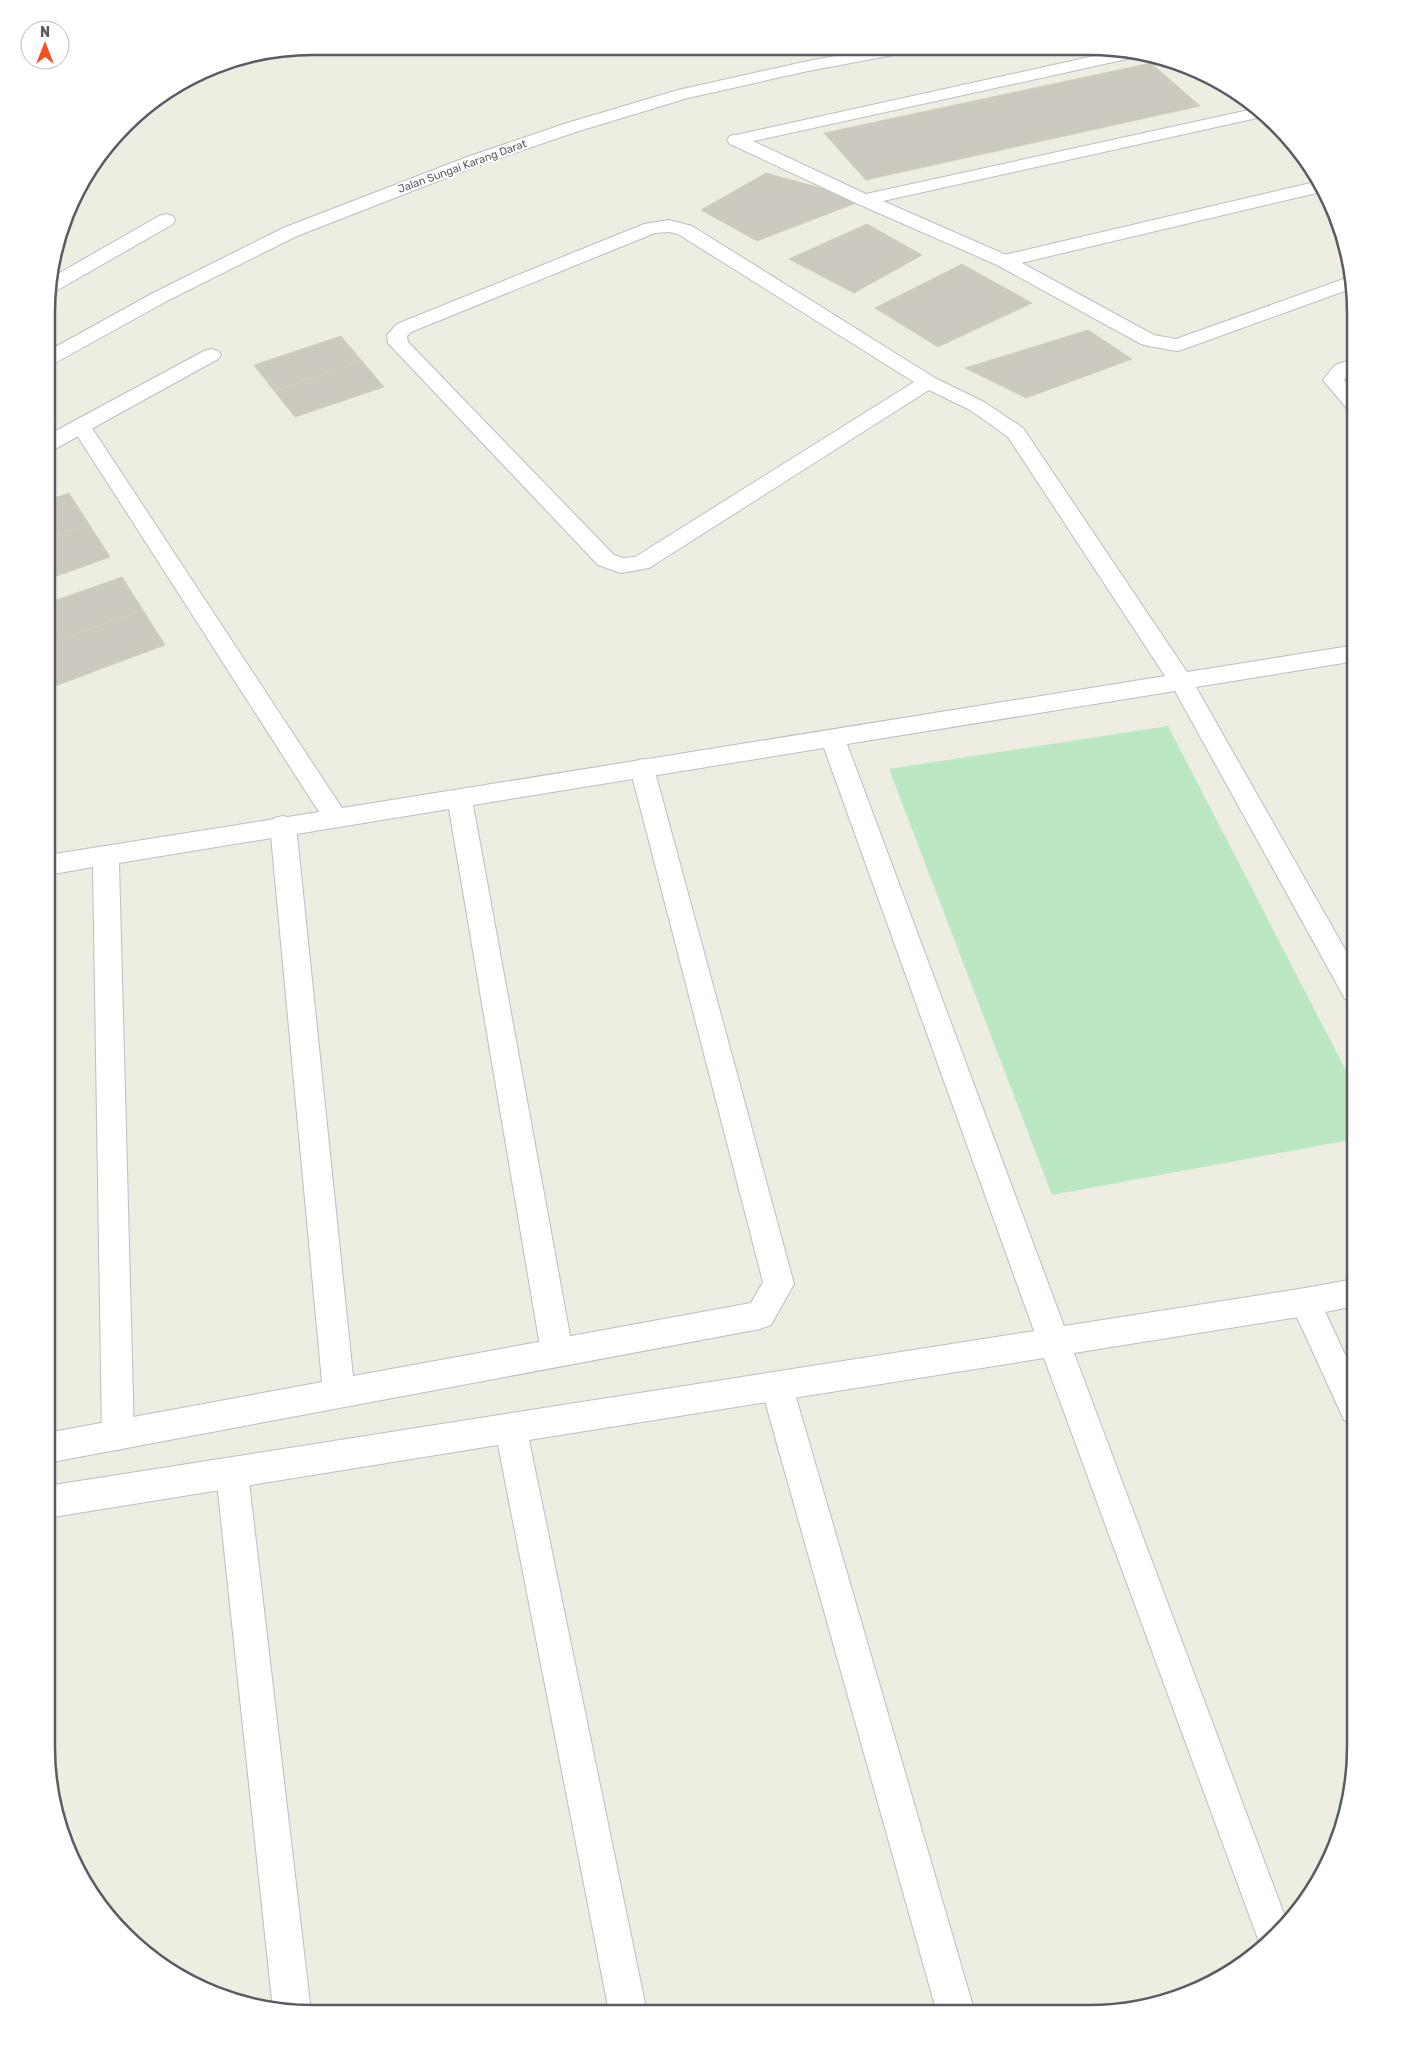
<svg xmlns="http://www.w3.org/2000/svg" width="1402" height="2060" font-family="Rubik,sans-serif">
  <rect width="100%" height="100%" fill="#eeede1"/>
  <path fill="#bbe8c2" d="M1168,726l187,362v51l-303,56 -163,-426z"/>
  <g fill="#cbc9c0" stroke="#d3d0bf">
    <path d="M1151,63l49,43 -334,74 -42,-47z"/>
    <path d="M766,173l98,27 -107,41 -56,-31z"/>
    <path d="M867,224l55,31 -68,38 -65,-34z"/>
    <path d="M962,264l70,39 -94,44 -63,-39z"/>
    <path d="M1088,330l44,29 -106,39 -61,-30z"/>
    <path d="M341,336l21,25 -88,30 -20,-26z"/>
    <path d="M362,361l22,26 -89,30 -21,-26z"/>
    <path d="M69,493l20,31 -41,14v-38z"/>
    <path d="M89,524l21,33 -62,22v-41z"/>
    <path d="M122,577l21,33 -95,34v-41z"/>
    <path d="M143,610l22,35 -110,41 -7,-12v-30z"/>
  </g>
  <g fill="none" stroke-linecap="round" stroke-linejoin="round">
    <g stroke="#bcbdc4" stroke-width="2">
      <g id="service">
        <path d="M1258,108l8,8 -383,85 128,56 143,78 22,4 176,-63 1,12 -169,61 -7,2 -29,-5 -7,-2 -144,-79 -139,-61 -128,-60 -3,-4 3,-4 6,-1 6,1 124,58z"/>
        <path d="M211,349l7,2 3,4 -3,4 -163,90 -7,1v-15l156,-84z"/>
        <path d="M642,759l9,3 3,6 140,516 -23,41 -11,4 -713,134v-30l275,-51 -52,-557 4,-7 9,-2 9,2 4,7 57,551 398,-73 12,-21 -133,-514 3,-6z"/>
        <path d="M1305,1288l11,4 39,84v49l-11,-5 -54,-118 4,-10z"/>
        <path d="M777,1372l11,5 5,10 182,626h-38l-176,-626 5,-10z"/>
        <path d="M232,1458l11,4 5,11 63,539 -38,-2 -57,-537 5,-11z"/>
      </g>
    </g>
    <g stroke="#bcbdc4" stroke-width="2">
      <g id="minor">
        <path d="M1126,49l17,5 -7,3 -400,88 -6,-1 -3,-4 3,-4 6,-1z"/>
        <path d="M1319,181l6,10 -321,76 -7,-2 -2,-4 2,-4 7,-2z"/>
        <path d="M166,214l7,2 2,4 -2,4 -117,67 -7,2v-14l110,-63z"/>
        <path d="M669,220l23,6 243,152 49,24 39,26 164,244 169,-27v16l-160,26 159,280v35l-10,-3 -170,-308 -328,53 217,582 241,-38 50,-9v27l-50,10 -231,37 213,569 -25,28 -218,-592 -515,82 118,573 -38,-1 -111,-567 -451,73v-32l987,-155 -210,-583 -351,57 100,547 -5,10 -11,4 -11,-4 -5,-10 -92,-543 -330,54 15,572 -5,11 -11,4 -11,-4 -5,-11 -9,-568 -45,8v-20l271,-43 -248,-386 3,-4 7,-2 7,2 254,386 823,-132 -157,-239 -38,-27 -41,-20 -280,178 -28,5 -23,-8 -210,-222 -1,-8 10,-11 247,-100zM669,232l9,2 236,148 -279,175 -12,1 -9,-3 -206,-213 -1,-6 4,-4 244,-99z"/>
        <path d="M1356,358v13l-7,2 -5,7 12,14v19l-7,-2 -26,-31 12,-15z"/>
      </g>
    </g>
    <g stroke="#bcbdc4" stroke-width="2">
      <path id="tertiary" d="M878,48h34l-2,4 -6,1 -96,18 -120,27 -109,33 -100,34 -182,71 -130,65 -112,62 -7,2v-14l105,-58 130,-65 184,-71 100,-34 111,-33 130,-29z"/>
    </g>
    <use href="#service" fill="#fff" fill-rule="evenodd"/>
    <use href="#minor" fill="#fff" fill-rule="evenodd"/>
    <use href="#tertiary" fill="#fff" fill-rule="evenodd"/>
  </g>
  <g text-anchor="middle" stroke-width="4" stroke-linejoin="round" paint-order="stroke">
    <g font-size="11" fill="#5a5c63" stroke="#fff">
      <text transform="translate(462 166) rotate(-20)" y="4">Jalan Sungai Karang Darat</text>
    </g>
  </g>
  <path d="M0 0H1402V2060H0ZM313 55H1089A258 258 0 0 1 1347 313V1747A258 258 0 0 1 1089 2005H313A258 258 0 0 1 55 1747V313A258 258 0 0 1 313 55Z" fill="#fff" fill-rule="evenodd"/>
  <path fill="none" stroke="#5a5c63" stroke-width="2.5" d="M313 55H1089A258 258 0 0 1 1347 313V1747A258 258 0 0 1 1089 2005H313A258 258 0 0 1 55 1747V313A258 258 0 0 1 313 55Z"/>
  <g transform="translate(45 45)"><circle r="24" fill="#ffffff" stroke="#bdbec1"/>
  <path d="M0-4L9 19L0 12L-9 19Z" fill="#f55120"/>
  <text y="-8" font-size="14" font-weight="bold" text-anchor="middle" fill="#5a5c63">N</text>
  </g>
</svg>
